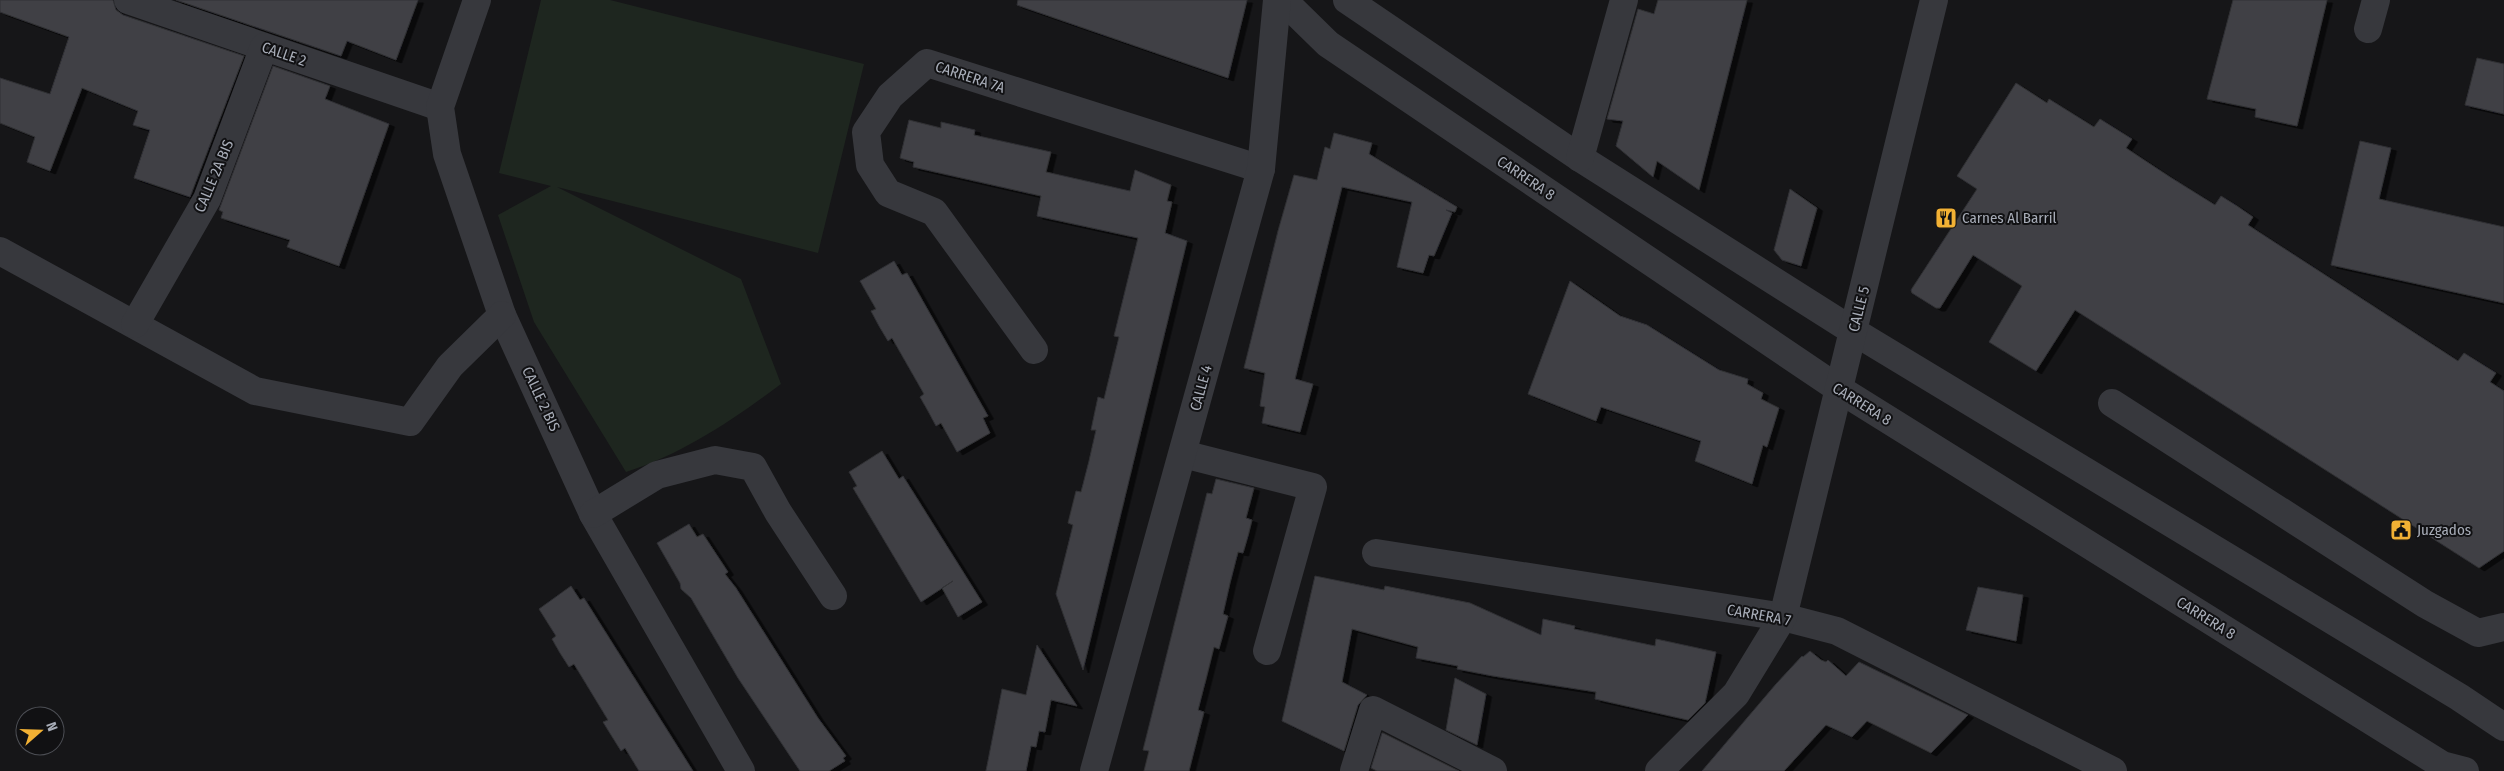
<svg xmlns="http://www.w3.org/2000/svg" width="2504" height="771" font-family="'Fira Sans Condensed',sans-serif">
  <defs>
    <filter id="shadow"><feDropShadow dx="5.5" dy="3" stdDeviation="0" flood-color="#0009"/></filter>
  </defs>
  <rect width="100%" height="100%" fill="#161618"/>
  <path fill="#1e261f" d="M541,0h69l254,64 -46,189 -261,-66 184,92 40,105c-47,35 -98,70 -155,88l-92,-150 -36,-107 53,-29 -52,-13z"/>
  <g fill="#404145" stroke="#303034" filter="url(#shadow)">
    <path d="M0,0h113l3,10 7,5 121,41 -54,141 -56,-19 16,-48 -17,-5 5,-14 -56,-23 -32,83 -23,-9 8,-25 -35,-14v-45l50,16 19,-57 -69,-25z"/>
    <path d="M176,0h242l-22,60 -49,-19 -6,15z"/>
    <path d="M1018,0h229l-19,78 -211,-73z"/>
    <path d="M1658,0h89l-48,190 -42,-29 -4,16 -37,-31 7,-25 -16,-2 31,-110 16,5z"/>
    <path d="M2233,0h94l-30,126 -42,-9 1,-8 -49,-10z"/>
    <path d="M2477,58l27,6v50l-39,-9z"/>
    <path d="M273,66l57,20 -5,13 64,25 -50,142 -52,-19 3,-7 -69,-22 2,-6 -4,-2z"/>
    <path d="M2016,83l31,20 2,-4 45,28 6,-8 32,20 -6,9 44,29 45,28 6,-9 16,10 16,11 -5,8 210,136 6,-8 32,20 -6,9 14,9v160l-25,17 -404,-258 -39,61 -47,-29 33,-56 -49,-31 -33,53h-4l-24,-15 -1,-3 66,-101 -20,-13z"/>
    <path d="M909,120l32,8v-6l34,8 -1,5 77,17 -5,20 84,19 5,-21 36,15 -4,16 5,1 -7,31 22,8 -104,429 -27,-76 17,-69 -5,-2 8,-32 5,1 8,-31 7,-31h-5l7,-33 6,2 15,-62 -5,-1 24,-98 -101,-22 4,-20 -128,-29 1,-5 -14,-4z"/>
    <path d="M1334,133l38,10 -3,11 88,53 -2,5 -9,-2 6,3 -18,43 -5,-1 -6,18 -26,-6 15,-65 -70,-15 -47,192 18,5 -13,48 -38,-9 3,-16 -5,-1 5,-33 -21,-5 34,-137 16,-56 23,5 8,-33 5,2z"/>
    <path d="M2360,141l31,7 -12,51 125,28v76l-173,-38z"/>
    <path d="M1790,189l27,19 -16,58 -19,-6 -8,-10z"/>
    <path d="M894,261l8,14 5,-2 81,143 -5,2 7,15 -33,19 -16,-29 -5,3 -8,-15 -8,-14 4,-3 -32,-56 -4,3 -9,-15 -8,-15 5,-2 -16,-28z"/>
    <path d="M1570,281l50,35 27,9 72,45 29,9 -1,5 16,9 -2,6 18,9 -12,39 -4,-2 -11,39 -57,-23 6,-20 -100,-34 -5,14 -68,-27z"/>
    <path d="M882,451l17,28 4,-3 79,126 -24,15 -16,-29 11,-7 -32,21 -68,-114 4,-2 -8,-14z"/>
    <path d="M1216,479l38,9 -8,30 6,2 -4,16 -5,17 -5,-1 -8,31 -7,31 5,2 -9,33 -5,-2 -8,32 -8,31 6,2 -15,59h-45l5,-20 -6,-1 64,-257 5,1z"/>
    <path d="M689,524l8,13 6,-3 25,38 -3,2 11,14 82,130 28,38 -3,2 2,3 -16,10h-29l-62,-93 -47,-80 -10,-9 -1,-6 -23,-40z"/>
    <path d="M1315,576l69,14 1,-4 85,17 71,32 2,-16 32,7 -1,3 81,17 1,-7 60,13 -11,51 -17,17 -93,-21 1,-7 -103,-16 -36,-7 1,-3 -42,-8 2,-11 -66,-18 -10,53 25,13 -9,10 -14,46 -62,-30z"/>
    <path d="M571,586l9,14 4,-2 109,173h-54l-14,-23 -4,3 -18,-29 5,-2 -34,-56 -5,3 -9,-14 -8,-14 4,-3 -17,-27z"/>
    <path d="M1978,587l45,8 -7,46 -50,-11z"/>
    <path d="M1037,645l40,61 -26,-6 -6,32 -6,-1 -3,16 -5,-1 -5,25h-40l16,-82 24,6z"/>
    <path d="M1810,651l11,9 5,2 2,-2 18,16 13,-14 109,53 -37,38 -64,-32 -15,16 -26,-12 -42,46h-82l74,-87 26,-28 1,1z"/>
    <path d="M1455,678l31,16 -9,51 -31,-15z"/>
    <path d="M1382,733h1l76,38h-82l-6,-3z"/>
  </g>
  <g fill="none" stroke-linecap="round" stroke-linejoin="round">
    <g stroke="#37383d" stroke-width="28">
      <path d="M128,0l312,107"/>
      <path d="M477,0l-37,107 7,47 55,161 91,199 148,257"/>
      <path d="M1283,0l45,44 511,345 603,376 23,6"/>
      <path d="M1347,0l233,158 273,173 606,366 45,30"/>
      <path d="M2368,29l8,-29"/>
      <path d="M1580,158l44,-158"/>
      <path d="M0,251l255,140 155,31 40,-56 52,-51"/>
      <path d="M135,324l72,-125 57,-152"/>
      <path d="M1034,350l-100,-138 -46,-19 -18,-28 -4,-33 24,-36 37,-33 334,106"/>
      <path d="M2112,403l313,201 53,29 26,-6"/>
      <path d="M1183,454l130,33 -46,164"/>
      <path d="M593,514l64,-39 58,-15 38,7 25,45 55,84"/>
      <path d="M1376,553l407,64 54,14 276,140"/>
      <path d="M1094,771l167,-602 16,-169"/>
      <path d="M1354,771l19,-61 120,61"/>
      <path d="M1659,771l77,-77 47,-77 151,-617"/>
    </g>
  </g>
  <defs>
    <g id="restaurant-square" transform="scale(1.125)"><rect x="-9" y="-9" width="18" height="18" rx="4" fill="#f2b134" stroke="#111113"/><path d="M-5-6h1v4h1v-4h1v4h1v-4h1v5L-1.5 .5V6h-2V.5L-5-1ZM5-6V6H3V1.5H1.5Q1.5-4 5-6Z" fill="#111"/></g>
    <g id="civic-square" transform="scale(1.125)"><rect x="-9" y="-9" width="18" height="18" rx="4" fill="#f2b134" stroke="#111113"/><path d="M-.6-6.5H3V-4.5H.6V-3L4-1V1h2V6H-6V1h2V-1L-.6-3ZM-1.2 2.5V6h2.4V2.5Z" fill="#111"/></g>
  </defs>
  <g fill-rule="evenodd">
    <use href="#restaurant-square" x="1946" y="218"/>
    <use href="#civic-square" x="2401" y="530"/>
  </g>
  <g text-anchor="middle" stroke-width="4" stroke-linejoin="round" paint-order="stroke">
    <g font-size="15" fill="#a8adb8" stroke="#111113">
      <text transform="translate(284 54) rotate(19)" y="5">CALLE 2</text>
      <text transform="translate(970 77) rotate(18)" y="5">CARRERA 7A</text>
      <text transform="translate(214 176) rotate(-67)" y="5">CALLE 2A BIS</text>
      <text transform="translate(1526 178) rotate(34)" y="5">CARRERA 8</text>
      <text transform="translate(1859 309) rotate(-76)" y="5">CALLE 5</text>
      <text transform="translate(1201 388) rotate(-75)" y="5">CALLE 4</text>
      <text transform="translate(541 399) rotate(65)" y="5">CALLE 2 BIS</text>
      <text transform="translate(1862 404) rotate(32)" y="5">CARRERA 8</text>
      <text transform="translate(1759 615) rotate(10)" y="5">CARRERA 7</text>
      <text transform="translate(2206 618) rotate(32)" y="5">CARRERA 8</text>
    </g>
    <g font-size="15" fill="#a8adb8" stroke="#111113" text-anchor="start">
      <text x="1962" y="223">Carnes Al Barril</text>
      <text x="2417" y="535">Juzgados</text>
    </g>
  </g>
  <g transform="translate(40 731) rotate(70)"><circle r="24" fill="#111113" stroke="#4d4f55"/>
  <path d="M0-4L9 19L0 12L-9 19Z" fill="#f2b134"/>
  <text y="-8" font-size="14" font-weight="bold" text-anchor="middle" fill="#a8adb8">N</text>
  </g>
</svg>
